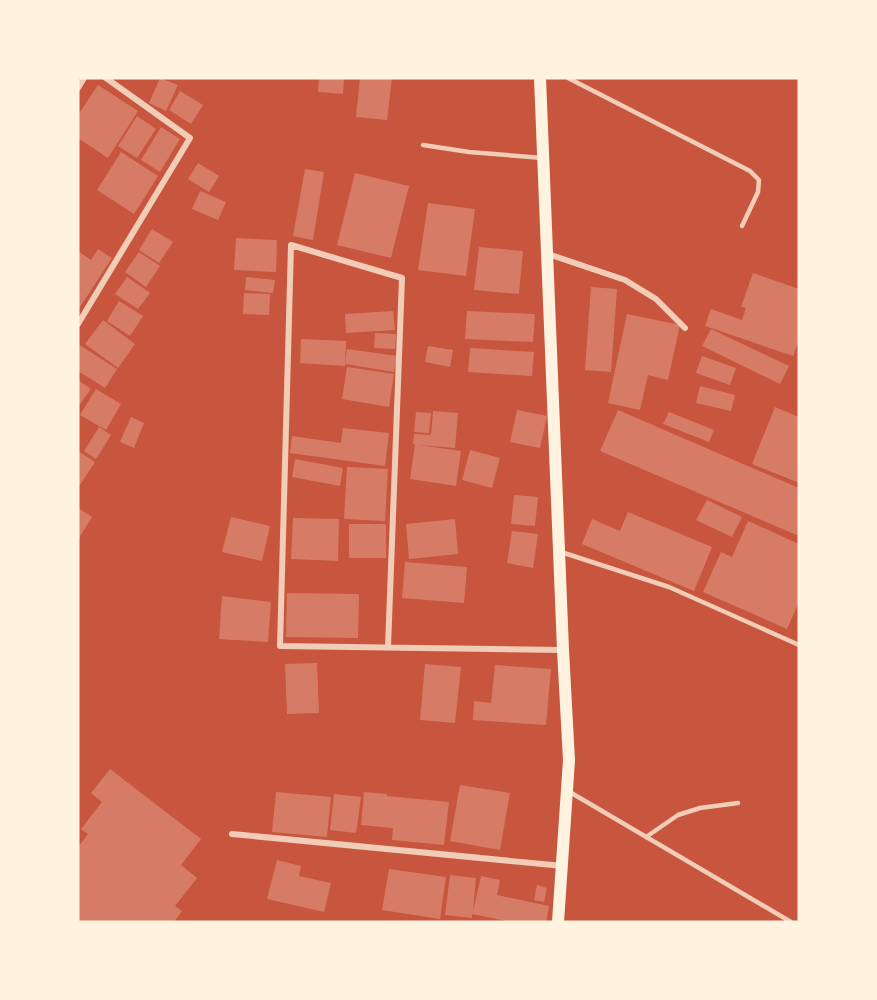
<svg xmlns="http://www.w3.org/2000/svg" width="877" height="1000" font-family="Ubuntu,sans-serif">
  <rect width="100%" height="100%" fill="#c8553d"/>
  <g fill="#d67c66">
    <path d="M160,78l18,7 -12,26 -17,-8z"/>
    <path d="M319,78h25l-1,16 -25,-2z"/>
    <path d="M360,78h32l-5,42 -31,-3z"/>
    <path d="M98,85l40,26 -30,47 -30,-20v-23z"/>
    <path d="M180,91l23,14 -12,19 -22,-14z"/>
    <path d="M137,116l19,13 -19,29 -19,-12z"/>
    <path d="M161,127l19,12 -20,33 -19,-12z"/>
    <path d="M121,152l37,24 -24,38 -37,-24z"/>
    <path d="M198,163l21,13 -10,16 -21,-13z"/>
    <path d="M305,169l19,3 -11,68 -20,-4z"/>
    <path d="M355,173l54,13 -18,72 -54,-13z"/>
    <path d="M200,191l26,11 -8,18 -26,-11z"/>
    <path d="M428,203l47,6 -9,67 -48,-6z"/>
    <path d="M152,229l21,13 -14,21 -20,-13z"/>
    <path d="M236,238l41,2 -1,32 -42,-2z"/>
    <path d="M479,247l44,4 -4,43 -45,-4z"/>
    <path d="M98,249l14,9 -34,52v-59l13,9z"/>
    <path d="M139,252l21,14 -14,21 -21,-15z"/>
    <path d="M753,273l46,16v51l-6,16 -88,-30 6,-17 31,11 4,-12 -5,-1z"/>
    <path d="M127,277l23,16 -12,16 -23,-15z"/>
    <path d="M246,277l29,3 -2,13 -28,-3z"/>
    <path d="M591,287l26,2 -6,83 -26,-2z"/>
    <path d="M244,293l26,1 -1,21 -26,-1z"/>
    <path d="M119,301l24,15 -13,20 -23,-15z"/>
    <path d="M393,311l2,19 -49,3 -1,-19z"/>
    <path d="M467,311l68,3 -2,28 -68,-3z"/>
    <path d="M627,314l53,11 -12,55 -20,-5 -8,35 -32,-7z"/>
    <path d="M103,320l32,24 -17,24 -33,-24z"/>
    <path d="M711,329l78,37 -9,18 -78,-38z"/>
    <path d="M375,333l21,1 -1,15 -21,-1z"/>
    <path d="M301,339l45,2 -1,25 -45,-3z"/>
    <path d="M78,344l39,25 -12,19 -27,-17z"/>
    <path d="M428,346l25,4 -3,17 -25,-5z"/>
    <path d="M470,348l64,4 -2,24 -64,-4z"/>
    <path d="M347,349l50,7 -3,16 -49,-8z"/>
    <path d="M702,356l34,12 -6,17 -34,-12z"/>
    <path d="M347,367l47,7 -5,33 -47,-8z"/>
    <path d="M78,380l13,9 -13,18z"/>
    <path d="M700,386l35,9 -4,16 -35,-8z"/>
    <path d="M96,389l25,15 -15,26 -26,-15z"/>
    <path d="M775,407l24,10v66l-47,-19z"/>
    <path d="M517,410l30,6 -7,32 -30,-6z"/>
    <path d="M618,410l181,78v48l-199,-85z"/>
    <path d="M433,411l25,2 -3,35 -37,-3 43,6 -5,35 -46,-7 5,-35h-2l1,-10 17,1z"/>
    <path d="M416,412l15,1 -2,20 -15,-1z"/>
    <path d="M669,412l45,18 -5,12 -46,-18z"/>
    <path d="M131,417l13,6 -10,25 -14,-6z"/>
    <path d="M99,427l12,8 -15,24 -12,-8z"/>
    <path d="M343,428l46,5 -4,33 -95,-13 2,-17 49,7z"/>
    <path d="M470,450l30,8 -8,30 -30,-8z"/>
    <path d="M78,451l17,11 -17,26z"/>
    <path d="M295,459l48,9 -3,18 -48,-9z"/>
    <path d="M347,467l41,2 -3,52 -41,-2z"/>
    <path d="M514,495l24,2 -3,29 -24,-2z"/>
    <path d="M707,500l35,17 -10,20 -36,-17z"/>
    <path d="M78,508l14,9 -14,23z"/>
    <path d="M628,512l84,35 -18,44 -112,-47 10,-25 28,12z"/>
    <path d="M231,517l39,9 -8,35 -40,-9z"/>
    <path d="M293,518l46,1 -1,42 -47,-2z"/>
    <path d="M455,519l3,35 -49,5 -3,-35z"/>
    <path d="M748,521l51,23v58l-12,27 -84,-37 18,-40 11,5z"/>
    <rect x="349" y="524" width="37" height="34"/>
    <path d="M512,531l26,3 -5,34 -26,-5z"/>
    <path d="M405,562l62,5 -3,36 -62,-5z"/>
    <path d="M287,593l72,1 -1,44 -72,-1z"/>
    <path d="M222,596l49,6 -3,40 -49,-3z"/>
    <path d="M317,663l2,50 -32,1 -2,-50z"/>
    <path d="M425,664l36,3 -6,56 -35,-3z"/>
    <path d="M495,665l56,4 -5,56 -73,-5 1,-19 17,2z"/>
    <path d="M110,769l91,70 -20,26 16,13 -22,28 7,5 -8,11h-96v-75l10,-13 -7,-5 21,-27 -11,-9z"/>
    <path d="M460,785l50,8 -10,57 -50,-9z"/>
    <path d="M276,792l55,5 -4,40 -55,-5z"/>
    <path d="M364,792l23,2v2l62,6 -5,43 -52,-5 1,-12 -32,-3z"/>
    <path d="M334,794l27,3 -5,36 -26,-3z"/>
    <path d="M277,860l24,6 -2,10 32,7 -7,29 -57,-13z"/>
    <path d="M389,869l57,8 -6,42 -58,-9z"/>
    <path d="M450,875l26,3 -3,33 8,-35 19,4 -3,15 52,11 -3,16h-35l-39,-8v4l-27,-3z"/>
    <path d="M537,885l10,3 -3,14 -10,-2z"/>
  </g>
  <g fill="none" stroke-linecap="round" stroke-linejoin="round">
    <g stroke="#f1ccb7" stroke-width="4.5">
      <path d="M568,78l182,93 9,9 -1,12 -16,34"/>
      <path d="M423,145l46,7 74,6"/>
      <path d="M561,552l108,35 130,58"/>
      <path d="M568,791l223,131"/>
      <path d="M646,837l32,-22 22,-7 38,-5"/>
    </g>
    <g stroke="#f1ccb7" stroke-width="6">
      <path d="M78,88l6,-10"/>
      <path d="M548,254l77,26 31,19 29,29"/>
      <path d="M78,324l112,-186 -84,-60"/>
      <path d="M388,647l14,-369 -111,-33 -11,401 283,4"/>
      <path d="M232,834l331,32"/>
    </g>
    <path stroke="#fff3e0" stroke-width="12" d="M540,78l23,572 6,110 -11,162"/>
  </g>
  <rect width="877" height="1000" fill="none" stroke="#fff3e0" stroke-width="159"/>
</svg>
